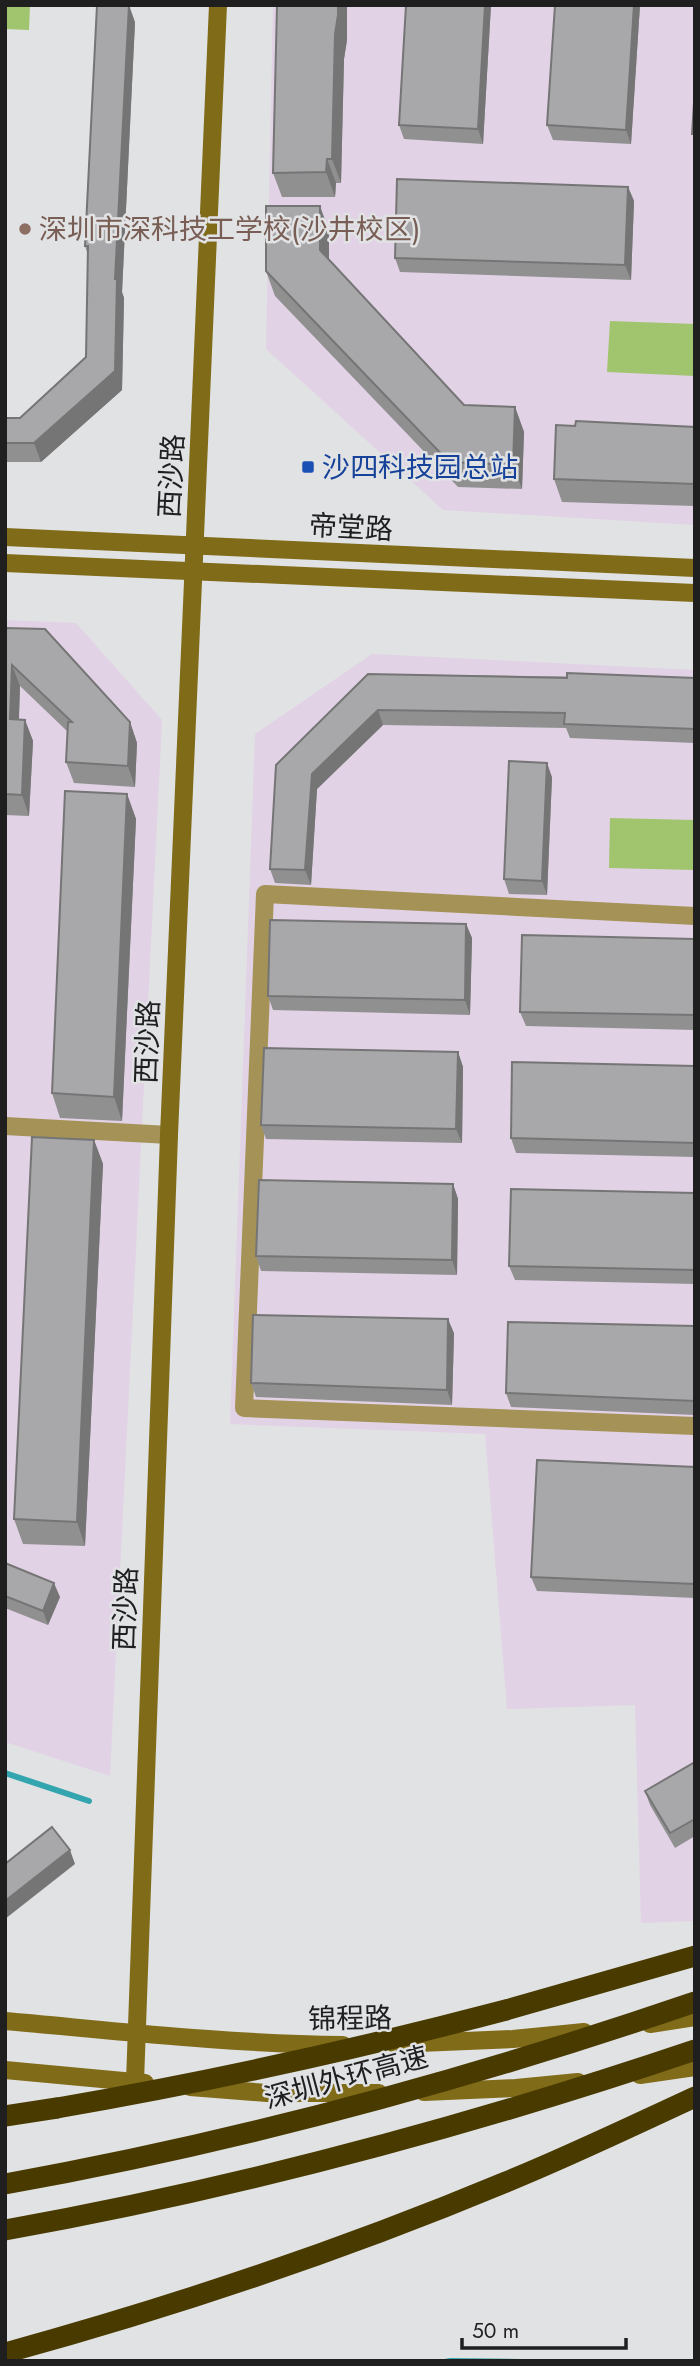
<svg xmlns="http://www.w3.org/2000/svg" width="700" height="2366" font-family="Jost,'Noto Sans SC',sans-serif">
  <rect width="100%" height="100%" fill="#e1e2e4"/>
  <g fill="#e2d2e5">
    <path d="M273,5h422v520l-252,-15 -177,-161z"/>
    <path d="M5,620l71,3 86,97 -52,1056 -105,-34z"/>
    <path d="M372,654l323,16v1251l-54,2 -6,-218 -128,4 -22,-275 -255,-10 25,-690z"/>
  </g>
  <g fill="#a1c46e">
    <path d="M5,5h25l-1,25 -24,-1z"/>
    <path d="M610,321l85,3v52l-88,-4z"/>
    <path d="M610,818l85,2v50l-86,-2z"/>
  </g>
  <path fill="#33a5ae" d="M450,2358l72,1 2,2h-91z"/>
  <g fill="none" stroke-linecap="round" stroke-linejoin="round">
    <path stroke="#33a5ae" stroke-width="6" d="M5,1773l84,28"/>
    <g stroke="#a49256" stroke-width="18">
      <path d="M695,916l-430,-22 -21,514 451,18"/>
      <path d="M5,1126l164,9"/>
    </g>
    <g stroke="#806b19" stroke-width="18">
      <path d="M5,537l690,31"/>
      <path d="M5,563l690,30"/>
      <path d="M5,2021c113,10 225,23 338,24"/>
      <path d="M650,2024l45,-7"/>
      <path d="M395,2044l118,-5 71,-7"/>
      <path d="M5,2070l140,13"/>
      <path d="M640,2075l55,-8"/>
      <path d="M135,2082l34,-947 49,-1130"/>
      <path d="M190,2087l77,6h112"/>
      <path d="M424,2092l92,-4 62,-6"/>
    </g>
    <g stroke="#493b00" stroke-width="21">
      <path d="M506,2010l189,-54"/>
      <path d="M5,2116l52,-8"/>
      <path d="M5,2353c171,-47 338,-103 501,-171 64,-26 126,-56 189,-85"/>
    </g>
    <g stroke="#493b00" stroke-width="21">
      <path d="M57,2108c151,-26 301,-59 449,-98"/>
      <path d="M5,2184c234,-42 465,-105 690,-182"/>
      <path d="M5,2230c234,-42 465,-104 690,-180"/>
    </g>
  </g>
  <g fill="#909091">
    <path d="M491,5l-8,139 -79,-5 -5,-14z"/>
    <path d="M640,5l-9,139 -78,-4 -6,-15z"/>
    <path d="M135,22l-13,270 2,6 -2,92 -81,72h-36v-44h15l66,-61 2,-102 -3,-9z"/>
    <path d="M347,40l-3,19 -3,124h-5l-1,14h-53l-9,-24z"/>
    <path d="M628,187l6,14 -3,79 -231,-8 -5,-14z"/>
    <path d="M329,231v28l135,146 51,2 9,25 -2,57 -64,-2 -183,-191 -9,-25z"/>
    <path d="M695,427v79l-133,-4 -8,-23z"/>
    <path d="M5,628l125,94 7,21 -2,44 -61,-4 -8,-21 2,-30 -48,-46 -1,34h6l8,21 -4,75 -24,-1z"/>
    <path d="M368,674l327,4v65l-125,-5 -4,-10 -183,-3 -66,64 -6,96 -36,-2 -5,-14z"/>
    <path d="M552,777l-5,118 -38,-1 -5,-15z"/>
    <path d="M127,794l9,25 -14,302 -62,-3 -8,-25z"/>
    <path d="M466,924l6,14 -2,77 -197,-5 -5,-14z"/>
    <path d="M695,939v91l-169,-4 -6,-14z"/>
    <path d="M458,1052l5,15 -1,76 -196,-4 -5,-14z"/>
    <path d="M695,1066v91l-179,-4 -5,-15z"/>
    <path d="M94,1140l9,24 -18,382 -62,-2 -9,-25z"/>
    <path d="M453,1184l5,15 -1,76 -196,-4 -5,-15z"/>
    <path d="M695,1193v91l-180,-4 -6,-14z"/>
    <path d="M695,1326v89l-184,-8 -5,-14z"/>
    <path d="M454,1333l-2,72 -196,-8 -5,-14z"/>
    <path d="M695,1467v131l-158,-7 -6,-14z"/>
    <path d="M5,1563l55,34 -12,28 -43,-17z"/>
    <path d="M695,1762v74l-20,12 -25,-43 -5,-14z"/>
  </g>
  <g fill="#767576">
    <path d="M129,5l6,17 -13,270 2,6 -2,92 -81,72 -7,-19 81,-72v-92z"/>
    <path d="M338,5h9v35l-3,19 -3,124 -9,-24 3,-125z"/>
    <path d="M485,5h6l-8,139 -5,-15z"/>
    <path d="M634,5h6l-9,139 -5,-14z"/>
    <path d="M327,159l9,24 -1,14 -9,-25z"/>
    <path d="M628,187l6,14 -3,79 -6,-15z"/>
    <path d="M320,206l9,25v43l-9,-24z"/>
    <path d="M515,407l9,25 -2,57 -9,-24z"/>
    <path d="M12,665l8,21 -2,54 -8,-21z"/>
    <path d="M378,710l5,15 -66,64 -6,96 -6,-15 7,-96z"/>
    <path d="M25,720l8,21 -4,75 -7,-21z"/>
    <path d="M130,722l7,21 -2,44 -7,-21z"/>
    <path d="M547,763l5,14 -5,118 -5,-14z"/>
    <path d="M127,794l9,25 -14,302 -8,-24z"/>
    <path d="M466,924l6,14 -2,77 -5,-15z"/>
    <path d="M458,1052l5,15 -1,76 -6,-14z"/>
    <path d="M94,1140l9,24 -18,382 -8,-24z"/>
    <path d="M453,1184l5,15 -1,76 -5,-15z"/>
    <path d="M448,1319l6,14 -2,72 -5,-15z"/>
    <path d="M54,1583l6,14 -12,28 -5,-14z"/>
    <path d="M70,1850l5,14 -70,55v-18z"/>
  </g>
  <g fill="#a8a7a9" stroke="#767576" stroke-width="2">
    <path d="M97,5h32l-14,274h2l-2,92 -81,72h-29v-25h15l66,-61 2,-111h-3z"/>
    <path d="M277,5h61v10l-3,19 -3,125h-5l-1,13 -53,1z"/>
    <path d="M406,5h79l-7,124 -79,-4z"/>
    <path d="M555,5h79l-8,125 -79,-5z"/>
    <path d="M695,87v47h-3z"/>
    <path d="M397,179l231,8 -3,78 -230,-7z"/>
    <path d="M266,206h54v44l144,155 51,2 -2,58 -64,-3 -183,-191z"/>
    <path d="M576,421l119,6v57l-141,-5 2,-54 19,1z"/>
    <path d="M5,628l40,1 85,93 -2,44 -62,-4 2,-40h4l-60,-57 -2,54 15,1 -3,75 -17,-1z"/>
    <path d="M567,673l128,5v51l-131,-5 1,-11 -187,-3 -66,64 -7,96 -35,-1 6,-104 92,-91 199,4z"/>
    <path d="M509,761l38,2 -5,118 -38,-2z"/>
    <path d="M65,791l62,3 -13,303 -62,-4z"/>
    <path d="M270,920l196,4 -1,76 -197,-4z"/>
    <path d="M522,935l173,4v76l-175,-3z"/>
    <path d="M264,1048l194,4 -2,77 -195,-4z"/>
    <path d="M512,1062l183,4v77l-184,-5z"/>
    <path d="M32,1137l62,3 -17,382 -63,-3z"/>
    <path d="M259,1180l194,4 -1,76 -196,-4z"/>
    <path d="M511,1189l184,4v77l-186,-4z"/>
    <path d="M253,1315l195,4 -1,71 -196,-7z"/>
    <path d="M508,1322l187,4v75l-189,-8z"/>
    <path d="M537,1460l158,7v117l-164,-7z"/>
    <path d="M5,1563l49,20 -11,28 -38,-15z"/>
    <path d="M695,1762v57l-25,14 -25,-42z"/>
    <path d="M52,1827l18,23 -65,51v-37z"/>
  </g>
  <circle fill="#8d6e63" stroke="#e1e2e4" stroke-width="2.5" cx="25" cy="229" r="7"/>
  <rect fill="#1a4fb4" stroke="#e1e2e4" stroke-width="2.5" x="301" y="460" width="14" height="14" rx="3.5"/>
  <g text-anchor="middle" stroke-width="5" stroke-linejoin="round" paint-order="stroke">
    <g font-size="28" fill="#785e54" stroke="#e1e2e4" text-anchor="start">
      <text x="39" y="239">深圳市深科技工学校(沙井校区)</text>
    </g>
    <g font-size="28" fill="#164399" stroke="#e1e2e4" text-anchor="start">
      <text x="322" y="477">沙四科技园总站</text>
    </g>
    <g font-size="28" fill="#1f1f20" stroke="#e1e2e4">
      <text transform="translate(171 476) rotate(-87)" y="10">西沙路</text>
      <text transform="translate(351 527) rotate(3)" y="10">帝堂路</text>
      <text transform="translate(147 1042) rotate(-88)" y="10">西沙路</text>
      <text transform="translate(125 1609) rotate(-88)" y="10">西沙路</text>
      <text transform="translate(350 2018) rotate(-1)" y="10">锦程路</text>
      <text transform="translate(346 2077) rotate(-15)" y="10">深圳外环高速</text>
    </g>
  </g>
  <rect width="700" height="2366" fill="none" stroke="#1f1f20" stroke-width="14"/>
  <path d="M462 2338v10h164v-10" fill="none" stroke="#1f1f20" stroke-width="3.5"/>
  <text x="472" y="2338" font-size="21" fill="#1f1f20" stroke="#e1e2e4" stroke-width="5" paint-order="stroke">50 m</text>
</svg>
